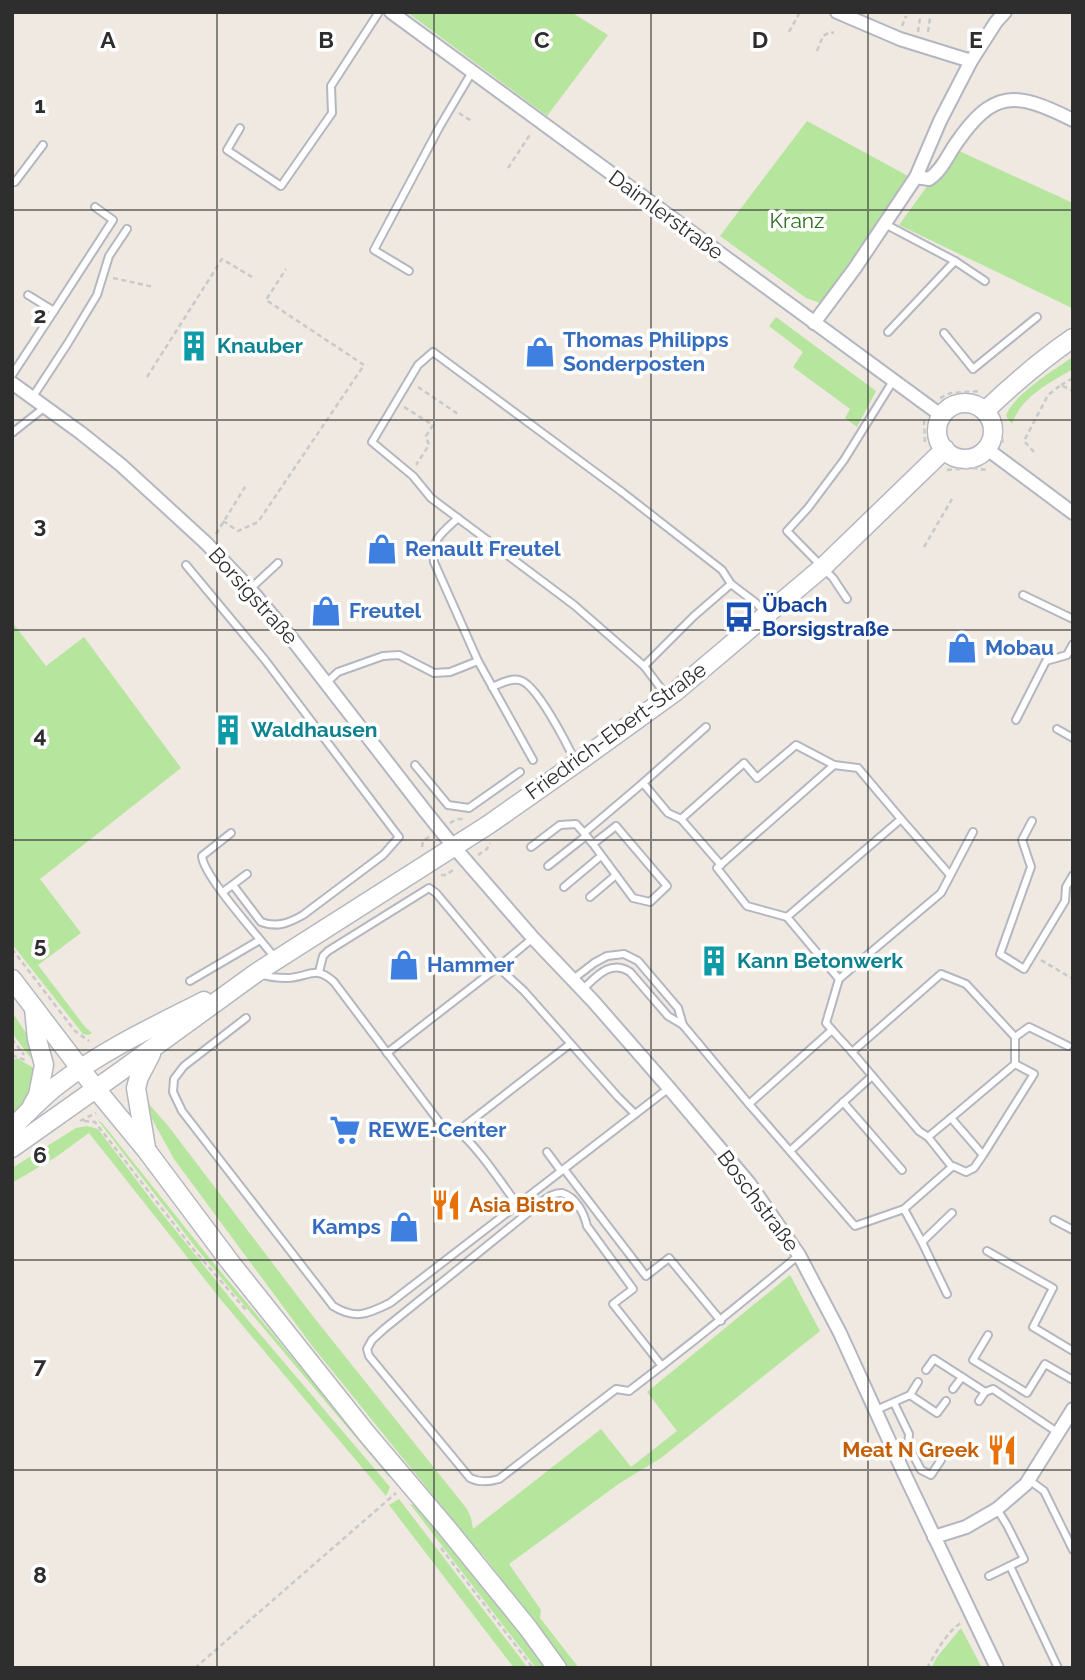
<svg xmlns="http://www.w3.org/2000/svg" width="1085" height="1680" font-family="Raleway,sans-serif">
  <rect width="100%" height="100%" fill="#efe9e1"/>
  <g fill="#b6e59e">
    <path d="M407,12h164l37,23 -61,81z"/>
    <path d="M807,121l101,55 -2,8 -86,119 -14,-5 -86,-62z"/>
    <path d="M959,151l114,52 -1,105 -173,-83 29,-40 13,-8z"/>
    <path d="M776,317l100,74 -19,36 -12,-9 5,-9 -57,-42 10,-15 -34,-26z"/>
    <path d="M1073,357v12c-24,14 -52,28 -61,55l-6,-8c5,-19 50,-48 67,-59z"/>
    <path d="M12,622l34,44 38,-29 97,131 -141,111 41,54 -43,32 47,62 7,6 -4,2 -5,-1 -71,-90z"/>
    <path d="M12,1012l22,33 1,16 -5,-4 -18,-24z"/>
    <path d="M17,1058l18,11 -2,28 -21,25v-61z"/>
    <path d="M148,1103l21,24 143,188 155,194 4,9 2,11 128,-100 30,38 46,-36 -30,-39 143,-117 30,56 -159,127 -41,25 -111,81 32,46 -1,8 39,50h-10l-86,-113 -20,-18 2,-2 -152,-188 -139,-188 -22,-40z"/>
    <path d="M97,1119l6,5 108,136 178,213v4l-193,-229z"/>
    <path d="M87,1126l11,3 58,77 86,107 148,174 -4,9 -164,-195 -133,-168 -33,24 -44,26v-15l64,-40z"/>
    <path d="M399,1499l129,169h-14l-125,-163z"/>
    <path d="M410,1504l8,2 102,127 25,35h-9z"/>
    <path d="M961,1628l21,40h-51l6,-11z"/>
  </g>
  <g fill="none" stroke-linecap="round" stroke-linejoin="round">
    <g stroke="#b4b7c1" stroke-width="10">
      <g id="service">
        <path d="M240,128l-13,22 54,36 51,-73 -1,-27 48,-74"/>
        <path d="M12,180l3,2 28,-37"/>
        <path d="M885,224l70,37 -67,71"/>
        <path d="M955,261l30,20"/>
        <path d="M409,271l-35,-21 66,-124 32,-54"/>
        <path d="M54,311l59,-91 -18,-13"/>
        <path d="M944,333l29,36 64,-52"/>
        <path d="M12,375l42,-64 -26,-16"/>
        <path d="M32,398l36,-55 29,-48 12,-39 18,-27"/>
        <path d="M12,433l33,-26"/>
        <path d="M458,518c-16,15 -27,21 -24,44l44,99 55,99"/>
        <path d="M186,565l79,95 134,177 -16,18 -80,60c-14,8 -26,13 -42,7l-28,-37"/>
        <path d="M250,589l28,-26"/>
        <path d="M1023,595l50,24"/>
        <path d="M847,599l-14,-21 -46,-47 21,-23 36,-48 49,-79"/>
        <path d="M644,666l50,-50 37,-32"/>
        <path d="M326,683l12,-11 45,-16 16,-1 35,18 16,-1 28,-11"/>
        <path d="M492,687c8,-3 18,-9 27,-7 17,2 49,66 57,83"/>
        <path d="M666,695l-22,-29 -70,-61 -143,-107 -18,-22 -41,-34 46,-77 15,-13 189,140 100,78 9,14 25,19 10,11"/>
        <path d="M1016,720l30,-59 21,-6 6,-11"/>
        <path d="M1057,729l16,9"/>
        <path d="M415,765l33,40 21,3 51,-36"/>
        <path d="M681,819l-13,-6 -25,-30 63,-56"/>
        <path d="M1032,821l-10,19 9,27 -31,87 24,15 41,-68 1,-14 7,-12"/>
        <path d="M231,833l-29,23c1,20 58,82 73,102"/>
        <path d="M593,844l40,54 17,4 17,-16 -51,-60 -23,18 -9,-11 59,-50"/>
        <path d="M531,847l29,-22 16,-1 8,9"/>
        <path d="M721,865l-40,-46 63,-56 13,15 39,-33 38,20"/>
        <path d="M548,866l38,-30"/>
        <path d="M564,887l37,-31"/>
        <path d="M223,892l24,-18"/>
        <path d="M590,897l26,-22"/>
        <path d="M787,917l-40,-11 -30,-38 117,-103 24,3 43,51"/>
        <path d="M319,972l4,-16 5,-5 101,-63 7,5 62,74 26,24 94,106 17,17"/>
        <path d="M259,974c9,3 18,4 28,4 21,0 28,-14 47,4l106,141 18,8 112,-87"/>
        <path d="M839,979l-52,-62 114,-98 49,56"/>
        <path d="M572,980l22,-17 13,-7 17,-2 14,7 40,47 5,17"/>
        <path d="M190,981l70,-41"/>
        <path d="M582,990c14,-13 28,-31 48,-18l38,44 15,9 66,79 106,122 49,-17 18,33"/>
        <path d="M246,1018l-62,48 -10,13 -1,13 9,19 151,195c22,14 35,8 57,-3l279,-215"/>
        <path d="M832,1030l-6,-7 13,-44 102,-86 32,-61"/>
        <path d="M387,1053l111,-86 35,-29"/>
        <path d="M1015,1064v-27l14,-10 39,19"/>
        <path d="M843,1102l59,68"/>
        <path d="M749,1104l83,-74 20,22"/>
        <path d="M951,1118l-23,19 24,30"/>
        <path d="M458,1131c19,15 44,53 59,73"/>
        <path d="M928,1137l-9,-6 -67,-79 89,-78 25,10 49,53"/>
        <path d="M790,1151l82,-75"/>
        <path d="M547,1152l14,19"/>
        <path d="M564,1169l82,107 23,-18 52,63"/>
        <path d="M904,1209l49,-43 13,6 8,-4 9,-13 51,-81 -19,-10 -64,54 32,37"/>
        <path d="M1054,1220l19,10"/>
        <path d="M987,1251l66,37 -20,39 40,24"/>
        <path d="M947,1294l-25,-52 30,-29"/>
        <path d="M988,1335l-15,25 54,33 18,-29 28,16"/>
        <path d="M662,1366l-49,-62 20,-15 -46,-63c-3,-13 -11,-29 -25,-33 -8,-1 -16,5 -22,10l-156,126 -12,11 -5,9 2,7 101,122c10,5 19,4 29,1l117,-90 13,2c58,-44 114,-89 170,-136"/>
        <path d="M926,1370l8,-11 28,18"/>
        <path d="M953,1389l9,-12 23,15"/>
        <path d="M910,1395l27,18 9,-12"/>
        <path d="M979,1401l6,-9 8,-3 64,43"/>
        <path d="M894,1403l15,31 -1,11 13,25 10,5 10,-15"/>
        <path d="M876,1410l34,-15 8,-13"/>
        <path d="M1029,1480l15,11 29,59"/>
        <path d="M1010,1566l48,102"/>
        <path d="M989,1576l35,-17 -17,-34 -10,-16"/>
      </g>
    </g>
    <g stroke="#b4b7c1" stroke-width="16">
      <g id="minor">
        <path d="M391,12l551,404"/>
        <path d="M837,12l63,27 71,22"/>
        <path d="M916,177l13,2c12,-8 18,-22 26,-34 38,-56 60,-54 118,-25"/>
        <path d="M814,323l41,-55 61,-91 24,-56 31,-60 25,-39 9,-10"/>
        <path d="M12,383l69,50 40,32 85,78 44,46 42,50 133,172 29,36 79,91 60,63 76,87 80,95 50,72 41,78 63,138 94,197"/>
        <path d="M987,449l86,64"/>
        <path d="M934,1537l32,-10 31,-18 29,-25 47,-75"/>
      </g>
    </g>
    <g stroke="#b4b7c1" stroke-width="21">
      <g id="secondary">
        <circle cx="965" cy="431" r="28"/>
        <path d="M985,411c28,-27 56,-51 88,-73"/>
        <path d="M12,979l84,110 51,62 83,111 137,172 79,93 82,101 29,40"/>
        <path d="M32,1106l6,-11 6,-30 -7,-26 -3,-31"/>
        <path d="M12,1128c15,-15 30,-31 47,-44 44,-34 96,-58 145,-83"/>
        <path d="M12,1148l109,-77 135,-98 232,-148 104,-73 83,-60 148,-125 122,-118"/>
        <path d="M146,1148l-10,-60 3,-11 12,-23"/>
      </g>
    </g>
    <g stroke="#c9c9c9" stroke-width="2.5" stroke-dasharray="5 3.5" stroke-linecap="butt">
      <path d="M902,26l4,-10"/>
      <path d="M789,32l11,-20"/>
      <path d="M918,32l2,-14"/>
      <path d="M928,32l2,-14"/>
      <path d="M817,51l6,-15 7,-4 4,1"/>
      <path d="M459,113l14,9"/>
      <path d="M508,168l23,-35"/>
      <path d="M113,278l41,9"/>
      <path d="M147,377l75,-118 30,18"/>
      <path d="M1061,385l12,-7"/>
      <path d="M418,387l40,27"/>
      <path d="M940,398l11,-5 30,-2"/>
      <path d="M404,407l29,18 -7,11 3,9 -13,20"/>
      <path d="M924,420l1,25"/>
      <path d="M1000,421l3,24"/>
      <path d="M1034,452l-10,-11 24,-46 13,-10 12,6"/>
      <path d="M947,470l25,-2 15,2 1,-2"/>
      <path d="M223,521l15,10 20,-9 106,-157 -98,-65 20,-31"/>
      <path d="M216,534l29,-47"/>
      <path d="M924,547l28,-48"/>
      <path d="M450,823l7,-4h6"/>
      <path d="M422,847l1,-6 7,-5"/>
      <path d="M478,855l9,-6 3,-6"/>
      <path d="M441,875h5l8,-6"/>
      <path d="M12,949l63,82 14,10"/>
      <path d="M1041,960l32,19"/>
      <path d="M12,1039l12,16"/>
      <path d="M12,1055l13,5"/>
      <path d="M80,1121l16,-8"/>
      <path d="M84,1121l11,1 99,128 52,60"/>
      <path d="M441,1548l92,120"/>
      <path d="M195,1668l201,-175"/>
      <path d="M927,1668c9,-15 19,-36 34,-45"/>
    </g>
    <use href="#service" stroke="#fff" stroke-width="6"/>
    <use href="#minor" stroke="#fff" stroke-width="12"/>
    <use href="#secondary" stroke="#fff" stroke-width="18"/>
  </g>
  <path fill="none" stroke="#2e2e2e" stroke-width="2" stroke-opacity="0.55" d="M217,12v1656M434,12v1656M651,12v1656M868,12v1656M12,210h1061M12,420h1061M12,630h1061M12,840h1061M12,1050h1061M12,1260h1061M12,1470h1061"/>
  <defs>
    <g id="building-bare" transform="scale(2.415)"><path d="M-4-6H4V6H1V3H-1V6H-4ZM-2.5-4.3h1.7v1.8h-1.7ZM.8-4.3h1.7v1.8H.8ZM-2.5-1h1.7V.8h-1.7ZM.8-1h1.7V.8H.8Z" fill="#0f9aa8" stroke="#fff" stroke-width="2.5" paint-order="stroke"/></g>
    <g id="shop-bare" transform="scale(2.415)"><path d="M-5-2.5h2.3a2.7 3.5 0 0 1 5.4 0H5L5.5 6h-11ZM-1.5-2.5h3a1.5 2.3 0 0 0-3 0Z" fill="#3f7fe0" stroke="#fff" stroke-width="2.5" paint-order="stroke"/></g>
    <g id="bus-bare" transform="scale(2.415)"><path d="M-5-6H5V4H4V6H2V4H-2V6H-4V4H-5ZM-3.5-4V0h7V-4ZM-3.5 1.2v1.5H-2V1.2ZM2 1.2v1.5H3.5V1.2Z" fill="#1a4fb4" stroke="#fff" stroke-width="2.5" paint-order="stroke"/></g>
    <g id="supermarket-bare" transform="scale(2.415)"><path d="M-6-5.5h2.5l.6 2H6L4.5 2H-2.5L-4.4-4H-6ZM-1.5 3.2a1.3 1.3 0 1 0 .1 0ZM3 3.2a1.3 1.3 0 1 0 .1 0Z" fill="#3f7fe0" stroke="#fff" stroke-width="2.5" paint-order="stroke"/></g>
    <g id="restaurant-bare" transform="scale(2.415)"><path d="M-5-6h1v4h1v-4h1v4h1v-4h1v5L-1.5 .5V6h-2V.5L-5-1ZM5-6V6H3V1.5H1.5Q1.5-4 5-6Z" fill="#e8710a" stroke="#fff" stroke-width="2.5" paint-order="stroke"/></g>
  </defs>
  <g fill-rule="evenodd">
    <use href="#building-bare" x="194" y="346"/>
    <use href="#shop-bare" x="540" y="352"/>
    <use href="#shop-bare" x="382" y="549"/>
    <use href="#shop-bare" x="326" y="611"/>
    <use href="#bus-bare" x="739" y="617"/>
    <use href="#shop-bare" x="962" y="648"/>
    <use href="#building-bare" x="228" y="730"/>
    <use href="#building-bare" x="714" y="961"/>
    <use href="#shop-bare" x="404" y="965"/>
    <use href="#supermarket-bare" x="345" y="1130"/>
    <use href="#restaurant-bare" x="446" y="1205"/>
    <use href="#shop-bare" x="404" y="1227"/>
    <use href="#restaurant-bare" x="1002" y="1450"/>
  </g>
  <g text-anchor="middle" stroke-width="7" stroke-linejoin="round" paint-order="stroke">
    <g font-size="21" fill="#2e2e2e" stroke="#fff">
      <text transform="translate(666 215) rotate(36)" y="7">Daimlerstraße</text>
      <text transform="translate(253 596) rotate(48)" y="7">Borsigstraße</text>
      <text transform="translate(616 731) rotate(-36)" y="7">Friedrich-Ebert-Straße</text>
      <text transform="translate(758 1201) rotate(53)" y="7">Boschstraße</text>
    </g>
    <g font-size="21" fill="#2c6e1b" stroke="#fff">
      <text x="797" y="228">Kranz</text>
    </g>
    <g font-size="21" font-weight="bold" fill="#366cbe" stroke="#fff" text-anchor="start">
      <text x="563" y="347">Thomas Philipps<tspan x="563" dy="24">Sonderposten</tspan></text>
      <text x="405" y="556">Renault Freutel</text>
      <text x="349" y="618">Freutel</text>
      <text x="985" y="655">Mobau</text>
      <text x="427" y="972">Hammer</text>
      <text x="368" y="1137">REWE-Center</text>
      <text x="381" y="1234" text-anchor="end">Kamps</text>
    </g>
    <g font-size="21" font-weight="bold" fill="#0d838f" stroke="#fff" text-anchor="start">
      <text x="217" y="353">Knauber</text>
      <text x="251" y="737">Waldhausen</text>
      <text x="737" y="968">Kann Betonwerk</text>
    </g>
    <g font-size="21" font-weight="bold" fill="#164399" stroke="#fff" text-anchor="start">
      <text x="762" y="612">Übach<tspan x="762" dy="24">Borsigstraße</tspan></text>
    </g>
    <g font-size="21" font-weight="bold" fill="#c56008" stroke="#fff" text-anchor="start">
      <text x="469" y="1212">Asia Bistro</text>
      <text x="979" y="1457" text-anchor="end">Meat N Greek</text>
    </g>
  </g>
  <g font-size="23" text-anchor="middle" font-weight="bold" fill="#2e2e2e" stroke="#fff" stroke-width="7" stroke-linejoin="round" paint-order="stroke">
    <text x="108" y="48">A</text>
    <text x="326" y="48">B</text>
    <text x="542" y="48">C</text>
    <text x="760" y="48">D</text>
    <text x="976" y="48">E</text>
    <text x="40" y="113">1</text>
    <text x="40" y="323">2</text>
    <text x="40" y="533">3</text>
    <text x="40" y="743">4</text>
    <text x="40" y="953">5</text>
    <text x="40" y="1163">6</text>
    <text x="40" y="1373">7</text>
    <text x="40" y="1583">8</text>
  </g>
  <rect width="1085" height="1680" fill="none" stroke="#2e2e2e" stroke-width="28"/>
</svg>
